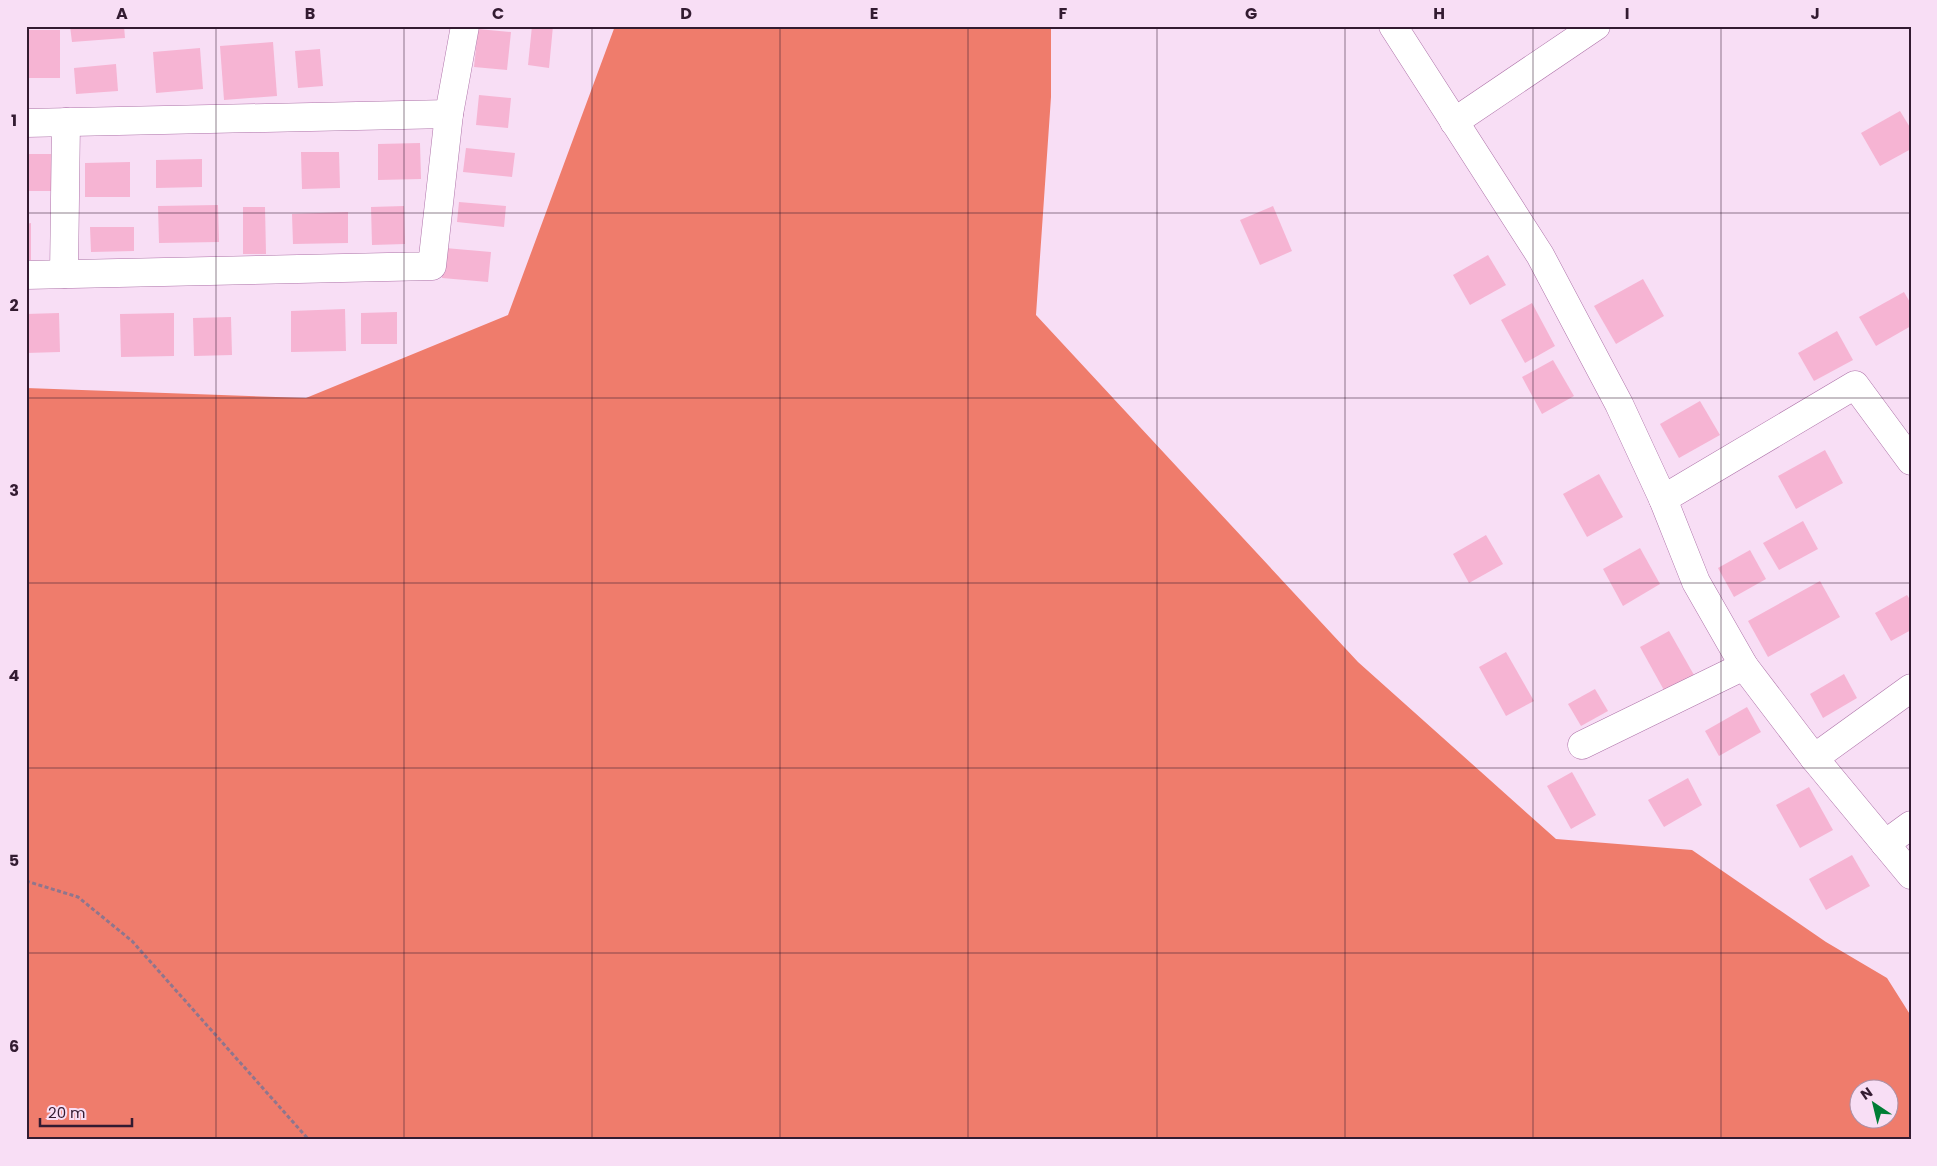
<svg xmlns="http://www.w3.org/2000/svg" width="1937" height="1166" font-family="Poppins,sans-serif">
  <rect width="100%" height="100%" fill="#f8def5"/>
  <path fill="#ef7c6c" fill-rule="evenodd" d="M615,26h436v71l-15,218 322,347 198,177 136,11 134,92 61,36 24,38v124h-1885v-752l280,10 202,-83zM1860,1088h30v30h-30z"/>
  <g fill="#f6b4d3">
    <path d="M70,26h54l1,12 -53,4z"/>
    <path d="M532,26h21l-4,42 -21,-3z"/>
    <path d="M478,29l33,3 -4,38 -33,-3z"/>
    <rect x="26" y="30" width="34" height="48"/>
    <path d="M273,42l4,54 -53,4 -4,-54z"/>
    <path d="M200,48l3,41 -47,4 -3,-41z"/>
    <path d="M320,49l3,37 -25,2 -3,-37z"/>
    <path d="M116,64l2,27 -42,3 -2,-26z"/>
    <path d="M479,95l32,3 -3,30 -32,-3z"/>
    <path d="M1900,111l11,18v20l-31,17 -19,-33z"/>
    <path d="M420,143l1,36 -43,1v-36z"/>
    <path d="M466,148l49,5 -3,24 -49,-5z"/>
    <path d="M301,152h38l1,36 -38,1z"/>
    <path d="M26,154h30l1,37h-31z"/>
    <path d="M202,159v28l-46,1v-28z"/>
    <path d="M130,162v35h-45v-34z"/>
    <path d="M459,202l47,4 -2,21 -47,-5z"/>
    <path d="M218,205l1,37 -60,1 -1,-37z"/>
    <path d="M404,206l1,38 -33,1 -1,-38z"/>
    <path d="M1273,206l19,45 -32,14 -20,-45z"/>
    <path d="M243,207h22l1,47h-23z"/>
    <path d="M348,212v31l-55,1 -1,-30z"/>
    <path d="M31,223v37h-5v-36z"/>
    <path d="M90,227h44v24l-43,1z"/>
    <path d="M445,248l46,4 -3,30 -46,-4z"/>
    <path d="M1488,255l18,30 -36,20 -17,-30z"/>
    <path d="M1643,279l21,37 -48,28 -22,-38z"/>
    <path d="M1904,292l7,12v22l-35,20 -17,-29z"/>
    <path d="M1532,303l23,43 -30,17 -24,-43z"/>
    <path d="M345,309l1,42 -55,1v-41z"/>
    <path d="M397,312v32h-36v-31z"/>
    <path d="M59,313l1,39 -34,1v-39z"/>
    <path d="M174,313v43l-53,1 -1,-43z"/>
    <path d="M231,317l1,38 -38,1 -1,-38z"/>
    <path d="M1837,331l16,29 -39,21 -16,-28z"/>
    <path d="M1553,360l21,36 -32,18 -20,-37z"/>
    <path d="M1700,401l20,34 -41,23 -19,-34z"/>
    <path d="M1825,450l18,33 -47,26 -18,-33z"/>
    <path d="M1599,474l24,43 -36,20 -24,-43z"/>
    <path d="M1803,521l15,28 -39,21 -16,-27z"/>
    <path d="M1486,535l17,29 -34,19 -16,-29z"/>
    <path d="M1640,548l20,36 -37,22 -20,-37z"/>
    <path d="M1750,550l16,29 -32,18 -16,-29z"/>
    <path d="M1820,581l20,36 -72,40 -20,-36z"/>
    <path d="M1907,595l4,6v29l-20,11 -16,-28z"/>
    <path d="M1669,631l25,44 -29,17 -25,-45z"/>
    <path d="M1506,652l28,49 -28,15 -27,-49z"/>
    <path d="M1844,674l13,24 -34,20 -13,-24z"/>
    <path d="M1595,689l13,22 -27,15 -13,-22z"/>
    <path d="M1747,707l14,25 -42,24 -14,-25z"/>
    <path d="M1572,772l24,43 -25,14 -24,-43z"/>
    <path d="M1688,778l14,27 -38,22 -16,-27z"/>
    <path d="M1809,787l24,43 -33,18 -24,-43z"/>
    <path d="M1852,855l18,31 -44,24 -17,-31z"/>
  </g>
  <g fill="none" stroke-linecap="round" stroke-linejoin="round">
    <g stroke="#ae73a9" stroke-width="29">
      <g id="minor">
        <path d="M1393,26l147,229 79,149 44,95 33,83 48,84 70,92 97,117"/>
        <path d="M1454,122l142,-96"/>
        <path d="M26,123l423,-9"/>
        <path d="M64,274l2,-152"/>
        <path d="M26,275l406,-9 17,-152 16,-88"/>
        <path d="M1663,499l192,-114 56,76"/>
        <path d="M1582,745l162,-79"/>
        <path d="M1814,758l97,-70"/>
        <path d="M1885,844l26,-19"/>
      </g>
    </g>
    <path stroke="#8f768d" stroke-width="3" stroke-dasharray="4 2.5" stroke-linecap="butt" d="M26,881l52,16 54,44 177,199"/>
    <use href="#minor" stroke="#fff" stroke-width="28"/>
  </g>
  <path fill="none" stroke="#331b31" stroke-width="1" stroke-opacity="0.55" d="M216,26v1114M404,26v1114M592,26v1114M780,26v1114M968,26v1114M1157,26v1114M1345,26v1114M1533,26v1114M1721,26v1114M26,213h1885M26,398h1885M26,583h1885M26,768h1885M26,953h1885"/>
  <rect width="1937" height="1166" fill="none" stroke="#f8def5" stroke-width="55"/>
  <g transform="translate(1874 1104) rotate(325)"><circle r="24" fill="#f8def5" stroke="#a990a7"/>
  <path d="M0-4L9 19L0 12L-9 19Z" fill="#007d35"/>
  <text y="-8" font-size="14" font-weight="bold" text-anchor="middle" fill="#331b31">N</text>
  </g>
  <path d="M40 1118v8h92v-8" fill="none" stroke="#331b31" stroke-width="2.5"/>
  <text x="48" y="1118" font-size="15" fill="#331b31" stroke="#f8def5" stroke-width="4" paint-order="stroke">20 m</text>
  <rect x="28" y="28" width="1882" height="1110" fill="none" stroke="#331b31" stroke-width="2"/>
  <g font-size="16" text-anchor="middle" font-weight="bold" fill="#331b31">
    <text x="122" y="19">A</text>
    <text x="310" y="19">B</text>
    <text x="498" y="19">C</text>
    <text x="686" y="19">D</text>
    <text x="874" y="19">E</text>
    <text x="1063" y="19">F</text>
    <text x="1251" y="19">G</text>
    <text x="1439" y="19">H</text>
    <text x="1627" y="19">I</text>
    <text x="1815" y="19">J</text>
    <text x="14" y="126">1</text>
    <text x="14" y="311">2</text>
    <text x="14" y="496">3</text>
    <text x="14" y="681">4</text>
    <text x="14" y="866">5</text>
    <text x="14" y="1052">6</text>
  </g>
</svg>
